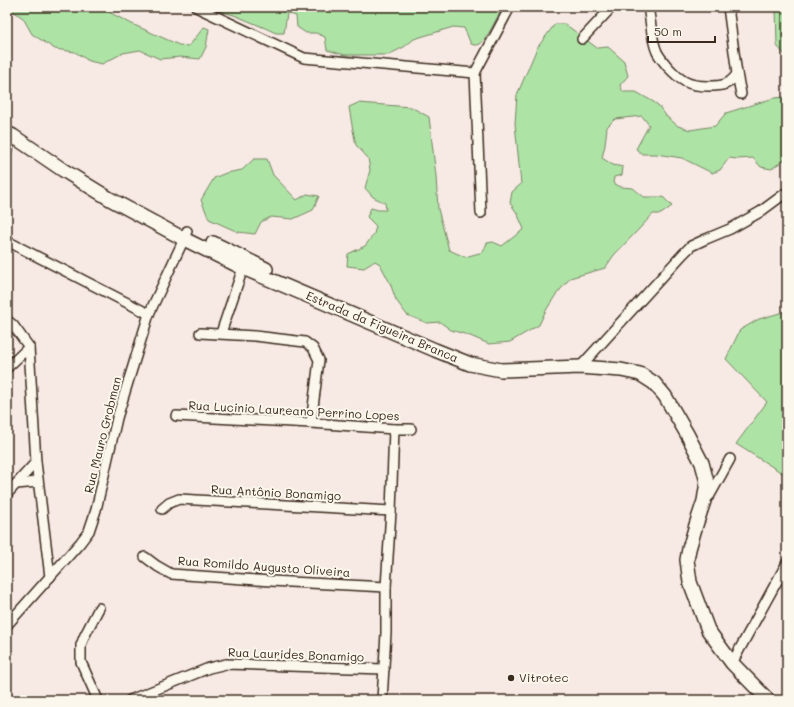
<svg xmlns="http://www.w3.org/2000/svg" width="794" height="707" font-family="Mali,sans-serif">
  <rect width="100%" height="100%" fill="#f7e9e4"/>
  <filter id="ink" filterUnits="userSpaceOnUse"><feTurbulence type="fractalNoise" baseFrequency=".025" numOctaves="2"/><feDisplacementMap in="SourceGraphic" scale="8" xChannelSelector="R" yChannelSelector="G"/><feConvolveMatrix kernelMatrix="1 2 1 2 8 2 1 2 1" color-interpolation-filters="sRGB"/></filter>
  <g filter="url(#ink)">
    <g fill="#aee3a6" stroke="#748662">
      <path d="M7,7h92l33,17 47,21 10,1 15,-19 5,2 -3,18 -6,12 -20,-2 -20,2 -20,-9 -17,3 -21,11 -13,-3 -14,-9 -20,-3 -23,-15 -9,-16z"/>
      <path d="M213,7h289c-3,7 -16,34 -22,37 -4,2 -6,1 -9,0l-7,-16 -11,-1 -39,12 -10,8 -16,8h-43l-18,-5 -2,-13 -9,-4h-10l-9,-6 -1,-11 -9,-3 -3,20h-8l-11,-5 -31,-13 -19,-5z"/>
      <path d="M776,7h11v50l-10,-11z"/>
      <path d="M555,24h10l32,24 11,-1 16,14 4,15 -8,9 3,7h13l16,9 6,4 9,12 11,9 12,4 25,-4 11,-13 48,-15 13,-1v61l-16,11 -10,-2 -8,-9 -16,1 -8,-1 -9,12 -8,3 -30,-15 -26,-4h-14l-6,-5 13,-24 -7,-9 -27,3 -8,8 -2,18 -3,13 11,7 10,2 -1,8 -8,2 -1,6 8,4 12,1 11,9h19l9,9 -11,8h-8l-13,14 -26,27 -9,13 -35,10 -15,18 -10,16 -6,13 -29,17 -21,2 -21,-9 -17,-5 -11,-8 -13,1 -20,-8 -11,-15 -6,-17 -10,-19 -5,-3 -11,7 -17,-2 1,-12 17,-8 9,-12 2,-8 -9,-9 4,-9 7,2h8l-1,-7 -12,-6 -8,-9 5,-18 -2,-12 -12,-13 -4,-20 -3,-18 9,-4 53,4 18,10 7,59 2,33 11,41 16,7 18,-5 4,-9 6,-1 9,4 22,-17 -7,-16 -7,-10 2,-11 9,-8 -6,-60 2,-29 20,-47z"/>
      <path d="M254,159h13l6,16 24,25 10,-6 12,2 -6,14 -20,9 -22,-2 -10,5 -6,12 -17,-2 -29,-13 -8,-19 13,-22 12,-5 16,-3z"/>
      <path d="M787,311v165l-51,-32 31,-42 -41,-43 14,-29 19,-11z"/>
    </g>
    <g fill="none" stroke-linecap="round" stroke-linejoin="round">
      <g stroke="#3b2a1e" stroke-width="12">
        <g id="street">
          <path d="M196,7l108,51 171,15"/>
          <path d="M648,7c3,14 3,32 9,45 3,6 7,10 11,15 13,14 20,19 40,19 14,0 20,0 29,-12"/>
          <path d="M728,7l9,67 4,20"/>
          <path d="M582,39l30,-32"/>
          <path d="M475,73l6,140"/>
          <path d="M475,73l35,-66"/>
          <path d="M7,150l6,-14"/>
          <path d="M7,241l142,73"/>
          <path d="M7,320l6,5 16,22 7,115 14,115"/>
          <path d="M200,333l55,3 50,6 8,6 6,12 -8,63"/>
          <path d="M221,333l22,-65v-6"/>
          <path d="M580,367l103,-113 8,-8 15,-7 24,-10 30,-17 27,-20"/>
          <path d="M7,368l22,-21"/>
          <path d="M176,416l135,7 83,6h17"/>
          <path d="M16,484l22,-2"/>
          <path d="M7,494l29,-32"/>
          <path d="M704,501l6,-6 20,-36"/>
          <path d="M162,509l7,-6 10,-4 212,12"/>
          <path d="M145,557l12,9 14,8 100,7 115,6"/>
          <path d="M7,625l73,-82 9,-12 7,-21 21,-92 32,-104 35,-75 3,-8"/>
          <path d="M732,663l55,-100"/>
          <path d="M98,700l-17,-38v-17l4,-10 14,-27"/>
          <path d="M130,700l79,-32 17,-4 158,5"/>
          <path d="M382,700l4,-67v-46l5,-76 3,-82"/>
        </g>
      </g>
      <g stroke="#3b2a1e" stroke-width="16">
        <g id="secondary">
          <path d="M7,133l6,3 50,34 47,29 74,40 59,29 192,82 35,14 31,6 79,-3 41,3 19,4 14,9 11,13 22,38 15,29 5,19 -3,19 -8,24 -7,24 -2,11 3,22 18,48 24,33 36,37"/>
          <path d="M213,243l53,26"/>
        </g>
      </g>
      <use href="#street" stroke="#fbf7ec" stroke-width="9"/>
      <use href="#secondary" stroke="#fbf7ec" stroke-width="13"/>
    </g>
  </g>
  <circle fill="#3b2a1e" stroke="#fbf7ec" stroke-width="1.5" cx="511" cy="678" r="4"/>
  <g text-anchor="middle" stroke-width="4" stroke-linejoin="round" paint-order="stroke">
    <g font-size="12" fill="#3b2a1e" stroke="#fbf7ec">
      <text transform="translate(382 327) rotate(23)" y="4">Estrada da Figueira Branca</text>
      <text transform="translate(294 411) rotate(3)" y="4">Rua Lucinio Laureano Perrino Lopes</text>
      <text transform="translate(103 435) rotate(-76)" y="4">Rua Mauro Grobman</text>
      <text transform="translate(276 493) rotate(3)" y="4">Rua Antônio Bonamigo</text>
      <text transform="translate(264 567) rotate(4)" y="4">Rua Romildo Augusto Oliveira</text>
      <text transform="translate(296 655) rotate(2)" y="4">Rua Laurides Bonamigo</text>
    </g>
    <g font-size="12" fill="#3b2a1e" stroke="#fbf7ec" text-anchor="start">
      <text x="519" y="682">Vitrotec</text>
    </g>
  </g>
  <rect width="794" height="707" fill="none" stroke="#fbf7ec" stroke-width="24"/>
  <rect x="12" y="12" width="770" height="683" fill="none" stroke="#3b2a1e" stroke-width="1.5" filter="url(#ink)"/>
  <path d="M648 36v6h67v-6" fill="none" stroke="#3b2a1e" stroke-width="2"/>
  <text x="654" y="36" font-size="12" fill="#3b2a1e" stroke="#fbf7ec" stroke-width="3" paint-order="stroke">50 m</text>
</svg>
